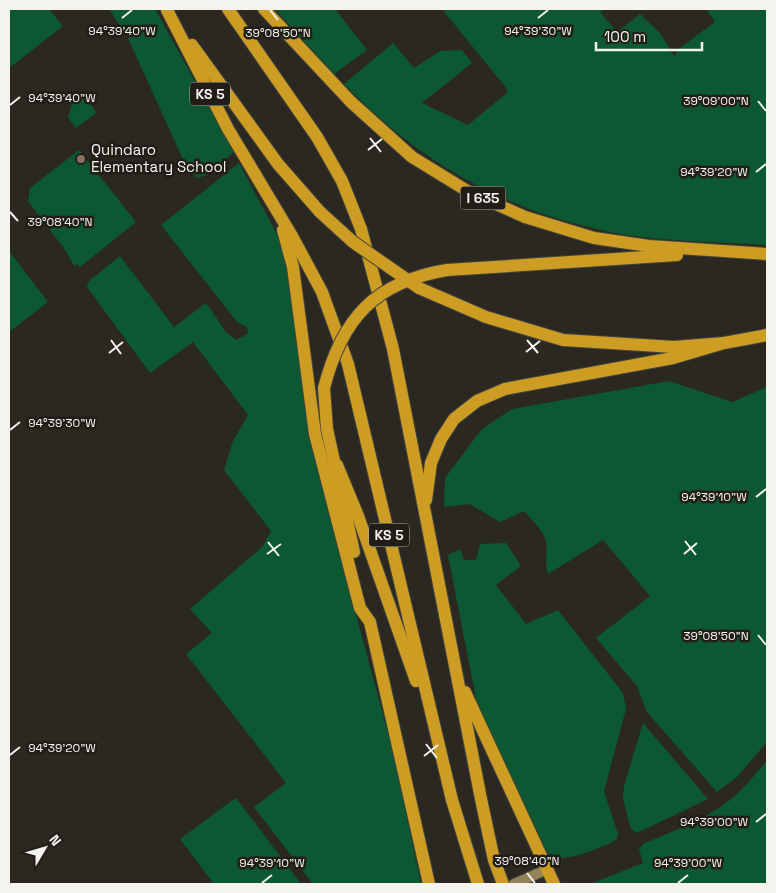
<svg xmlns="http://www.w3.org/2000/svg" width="776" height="893" font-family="'Space Grotesk',sans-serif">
  <rect width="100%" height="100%" fill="#2a2821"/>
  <g fill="#0c5832">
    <path d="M9,9h40l14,17 -54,42z"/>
    <path d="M109,9h46l79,143 -27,23 -10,3 -11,-12 -59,-130z"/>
    <path d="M275,9h60l32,41 -33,24z"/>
    <path d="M442,9h162l-4,3 17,20 23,-18 20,19 15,24 2,-7 38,-28 -9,-13h61v236c-46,-3 -94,-3 -140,-10 -113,-19 -204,-69 -283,-151l49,-41 21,25 26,-17 22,-1 10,13 -50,40 46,22 39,-32v-4z"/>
    <path d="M83,97l12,13v4l-19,14 -8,-11 4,-14z"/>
    <path d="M79,150l57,72 -56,45 -3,-3 -3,2 -8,-15 -38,-50 2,-13z"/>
    <path d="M239,163l39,73 6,20 60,314 48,178 29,136h-108l-59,-77 32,-24 -100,-129 26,-21 -22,-24 72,-62 9,-16 -47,-61 9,-29 15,-26 -55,-73 -43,31 -63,-86 2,-6 31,-25 54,71 32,-24 20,29 10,8 12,-6 -1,-7 -10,-5 -76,-97z"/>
    <path d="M9,251l39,51 -39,30z"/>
    <path d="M669,381l63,21 35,-15v355l-30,35 -20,15 -70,-80 -10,-26 -41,-48 54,-42 -47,-56 -55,34c-4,-12 0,-22 -2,-33 -3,-11 -15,-22 -22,-30l-24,11 -30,-18 -26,3 1,-29 36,-48 31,-21z"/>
    <path d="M506,543l15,23 -25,19 30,39 32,-14 65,83 3,16 -22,82 14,43 -1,5 -6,4c-18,6 -45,22 -63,11l-71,-150 -29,-149 12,-6 4,11h12l4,-16z"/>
    <path d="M643,723l65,76 -71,34 -6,-4 -8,-30 1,-13z"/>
    <path d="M767,761v123h-177l53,-21 -4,-14 4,-5c29,-13 62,-24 87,-44 14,-11 25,-26 37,-39z"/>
    <path d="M234,799h3l64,85h-87l-34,-45z"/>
  </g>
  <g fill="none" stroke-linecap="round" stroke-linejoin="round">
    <g stroke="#44433d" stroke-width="12">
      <path id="secondary" d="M514,884l34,-15"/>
    </g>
    <g stroke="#44433d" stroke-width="14">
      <g id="motorway">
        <path d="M228,9l89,128 25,44 19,48 32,120 88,450 13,61 9,24"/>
        <path d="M264,9l87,93 61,55 57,35 56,25 69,21 55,8 118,8"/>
        <path d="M167,10l61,119 64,107 30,56 26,72 104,436 26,84"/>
        <path d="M192,45l86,119 42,48"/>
        <path d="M283,230l10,37 22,167 45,174 10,14 59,262"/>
        <path d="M447,270l230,-15"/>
        <path d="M419,288l67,29 77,23 111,7 50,-4 43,-8"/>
        <path d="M324,388l3,41 27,123"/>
        <path d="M337,465l21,51 58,165"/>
        <path d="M426,500l5,-37 10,-24 13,-20 23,-18 28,-12 168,-31 51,-15"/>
        <path d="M465,692l89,192"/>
      </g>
    </g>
    <use href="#secondary" stroke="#938359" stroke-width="10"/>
    <use href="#motorway" stroke="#cc9c23" stroke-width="12"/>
    <g stroke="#44433d" stroke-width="14" stroke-linecap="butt">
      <g id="motorway-bridge">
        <path d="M320,212l33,30 66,46"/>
        <path d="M324,388c18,-70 51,-106 123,-118"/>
      </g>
    </g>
    <use href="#motorway-bridge" stroke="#cc9c23" stroke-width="12"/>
  </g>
  <path fill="none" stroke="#f4f3ee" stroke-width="2" d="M270,10l8,10M122,18l10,-8M538,18l10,-8M758,101l8,10M10,105l10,-8M370,138l11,14M368,150l14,-11M756,172l10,-8M10,212l8,9M111,340l10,14M527,340l11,13M526,352l14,-11M109,353l14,-11M10,430l10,-8M756,497l10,-8M685,541l11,14M268,542l11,14M267,554l14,-10M684,554l13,-11M758,635l8,10M426,744l11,14M10,755l10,-8M424,756l14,-11M756,822l10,-8M527,873l8,10M262,883l10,-8M678,883l10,-8"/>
  <circle fill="#8d6e63" stroke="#211e18" stroke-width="2" cx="81" cy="159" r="5"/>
  <g text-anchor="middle" stroke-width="5" stroke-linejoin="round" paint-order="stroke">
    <g fill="#211e18" stroke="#b5b3ae" stroke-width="1">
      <rect x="190" y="82.5" width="40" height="23" rx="4"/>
      <rect x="460.5" y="186.5" width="45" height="23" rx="4"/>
      <rect x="369" y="523.5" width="40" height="23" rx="4"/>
    </g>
    <g font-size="14" font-weight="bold" fill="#f4f3ee">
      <text x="210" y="99">KS 5</text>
      <text x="483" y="203">I 635</text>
      <text x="389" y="540">KS 5</text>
    </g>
    <g font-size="15" fill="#f4f3ee" stroke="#211e18" text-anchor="start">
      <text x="91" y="155">Quindaro<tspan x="91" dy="17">Elementary School</tspan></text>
    </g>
  </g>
  <g font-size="12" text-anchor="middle" fill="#f4f3ee" stroke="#211e18" stroke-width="5" stroke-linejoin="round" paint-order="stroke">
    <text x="122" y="35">94°39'40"W</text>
    <text x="538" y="35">94°39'30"W</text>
    <text x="278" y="37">39°08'50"N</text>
    <text x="62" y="102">94°39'40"W</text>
    <text x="716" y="105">39°09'00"N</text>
    <text x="714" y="176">94°39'20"W</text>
    <text x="60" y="226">39°08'40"N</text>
    <text x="62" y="427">94°39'30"W</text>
    <text x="714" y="501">94°39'10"W</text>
    <text x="716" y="640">39°08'50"N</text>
    <text x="62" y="752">94°39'20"W</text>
    <text x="714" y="826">94°39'00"W</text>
    <text x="527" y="865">39°08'40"N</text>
    <text x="272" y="867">94°39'10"W</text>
    <text x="688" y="867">94°39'00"W</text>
  </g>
  <rect width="776" height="893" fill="none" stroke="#f4f3ee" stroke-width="20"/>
  <g transform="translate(45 848) rotate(52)" stroke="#211e18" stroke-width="4" paint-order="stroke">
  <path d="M0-4L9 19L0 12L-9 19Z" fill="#f4f3ee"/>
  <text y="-8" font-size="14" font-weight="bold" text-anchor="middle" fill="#f4f3ee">N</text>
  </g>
  <path d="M596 42v8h106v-8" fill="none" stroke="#f4f3ee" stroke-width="2.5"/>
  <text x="604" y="42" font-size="15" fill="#f4f3ee" stroke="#211e18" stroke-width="4" paint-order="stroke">100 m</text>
</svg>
